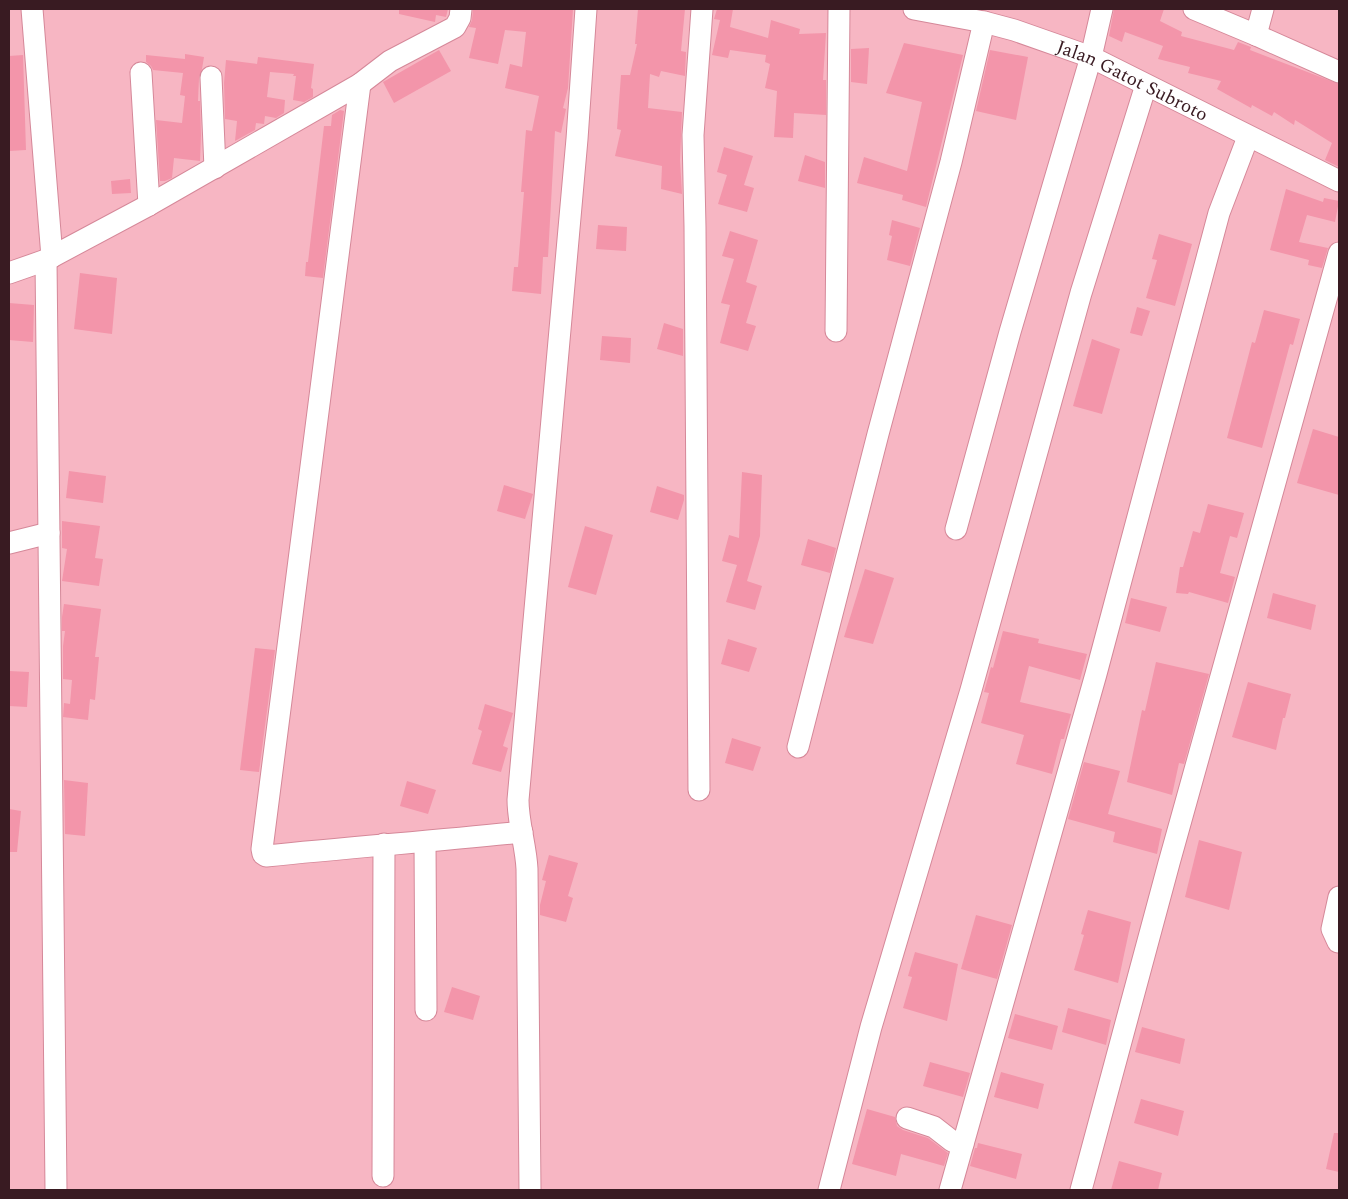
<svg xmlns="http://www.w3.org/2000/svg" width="1348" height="1199" font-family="Spectral,serif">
  <rect width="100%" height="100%" fill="#f7b6c3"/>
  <g fill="#f395aa">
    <path d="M399,9h49l-2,8 -10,-2 -1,7 -36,-8z"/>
    <path d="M473,9h100l-5,79 -5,20 3,1 -5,24 -6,-2 -7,126h-5l-2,37 -29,-3 2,-24h4l6,-75h-3l5,-62 6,1 7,-35 -34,-8 5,-24 12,3 4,-35 -21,-2 -7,34 -29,-6 7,-30 -7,-1 3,-7z"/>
    <path d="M638,9h47l-4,42 5,1 -1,24 -24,-5 -2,6 -9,-3 -2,34 34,4 -2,48 2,34 -21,-5 1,-23 -47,-10 6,-26 -4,-1 4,-54h9l7,-31h-2z"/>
    <path d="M717,9h16l-3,18 38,11 3,-18 29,9 -1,5 27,-1 -3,47h3v35l-32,-2 -1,25 -19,-1 3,-46 -12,-3 5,-24 -5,-2 1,-7 -36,-5 -2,8 -16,-3 8,-35 -6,-1z"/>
    <path d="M1114,9h50l-4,12 22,11 -1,4 53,14 4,-8 13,5 -1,3 89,34v83l-14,-7 7,-17 -37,-23 -1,5 -20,-13 -2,4 -20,-11 -1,3 -34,-19 4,-8 -33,-8 2,-6 -32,-8 5,-13 -38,-14 -3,10 -13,-6z"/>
    <path d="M904,43l59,12 -37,152 -24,-7 1,-5 -46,-12 7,-26 43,14 15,-69 -36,-9z"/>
    <path d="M869,48l-2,36 -16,-2v-33z"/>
    <path d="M439,50l12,21 -57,32 -11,-21z"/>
    <path d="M990,50l38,7 -12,63 -40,-9z"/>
    <path d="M185,54l19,3 -2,12 -3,9 -1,23h2l1,34 -1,26 -26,-3 -2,20 -7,3h-5l-4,-61 26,3 3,-27 -5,-1 3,-22 -30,-3 -2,-4 -5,-4v-7l39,4z"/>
    <path d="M23,55l3,95 -17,1v-95z"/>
    <path d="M258,57l56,7 -3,24 2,1v8l-9,5 -11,-2 3,-24h-3l1,-2 -24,-2 -3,25 18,3 -1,13 -8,5 -11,-2 -1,8 -8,-1 -1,7 -20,11 2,-20 -12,-2 -1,-36 2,-23 31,4z"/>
    <path d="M340,110l4,1 -21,167 -18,-2 1,-14h2l16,-136h7l1,-11z"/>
    <path d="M724,147l29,9 -9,29 10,3 -7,24 -29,-8 9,-29 -10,-3z"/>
    <path d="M805,155l20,7v26l-27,-7z"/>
    <path d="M130,179l1,14 -19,1 -1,-13z"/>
    <path d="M1286,189l37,13 1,-4 15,3 -4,21 -28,-7 -8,27 29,6 -6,20 -14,-3 1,-5 -39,-10z"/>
    <path d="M892,220l28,8 -10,38 -23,-6 5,-24 -3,-1z"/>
    <path d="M598,225l29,2 -1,24 -30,-2z"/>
    <path d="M730,231l28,9 -12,42 11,4 -11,37 10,3 -8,25 -28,-8 10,-38 -9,-2 13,-44 -12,-3z"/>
    <path d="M1159,234l33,10 -17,62 -29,-8 11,-38 -5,-1z"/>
    <path d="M80,273l37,5 -5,56 -38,-5z"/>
    <path d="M9,303l25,2 -1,37 -24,-2z"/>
    <path d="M1137,307l13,4 -8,25 -12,-3z"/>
    <path d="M1264,310l36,9 -7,26 -3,-1 -28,104 -35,-10 25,-96 3,1z"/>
    <path d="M664,323l19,6v27l-26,-7z"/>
    <path d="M602,336l29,2 -1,25 -30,-3z"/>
    <path d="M1092,339l28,10 -18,65 -29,-8z"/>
    <path d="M1313,429l26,8v58l-42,-12z"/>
    <path d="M69,471l37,5 -3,27 -37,-5z"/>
    <path d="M742,472l20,3 -2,61 -13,45 15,5 -7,24 -29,-8 11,-37 -15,-4 7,-26 10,3z"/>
    <path d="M504,485l29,9 -8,25 -28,-8z"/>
    <path d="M657,486l27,9v5l-6,20 -28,-8z"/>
    <path d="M1208,504l36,9 -7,25 -7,-2 -10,37 15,4 -7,26 -39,-11 -1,2 -12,-1 4,-26h3l10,-36 7,2z"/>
    <path d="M62,521l38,5 -5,32 8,1 -4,27 -37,-5 5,-32 -5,-1z"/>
    <path d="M585,526l28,9 -17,60 -28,-8z"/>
    <path d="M808,539l28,9 -6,25 -29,-8z"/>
    <path d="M865,569l29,9 -21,66 -29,-7z"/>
    <path d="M1273,593l43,12 -5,25 -44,-12z"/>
    <path d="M1131,598l36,9 -7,25 -35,-9z"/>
    <path d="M64,604l37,5 -6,48h4l-4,43 -5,-1 -2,21 -25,-3 1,-14 6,1 2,-24 -9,-1v-33l2,-15h-3v-14z"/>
    <path d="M1003,631l36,8 -1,4 49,11 -7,26 -51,-14 -9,36 51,12 -7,25h-3l-9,35 -36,-10 8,-29 -43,-12 8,-30 -5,-1 7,-25 2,1z"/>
    <path d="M728,639l29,9 -8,24 -28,-8z"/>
    <path d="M255,648l20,2 -16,122 -19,-2z"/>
    <path d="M1156,662l53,12 -25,90 -5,-1 -7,32 -45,-13 15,-72 3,1z"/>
    <path d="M9,671l20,1 -2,35 -18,-1z"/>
    <path d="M1248,682l43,12 -6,24h-2l-7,32 -44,-13z"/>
    <path d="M485,704l28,9 -10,33 5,2 -7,24 -29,-8 10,-33 -4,-2z"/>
    <path d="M732,738l29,9 -8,24 -28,-8z"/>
    <path d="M1084,762l36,9 -12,43 54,15 -5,25 -44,-12 2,-10 -47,-13z"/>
    <path d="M64,780l24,3 -3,53 -20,-2z"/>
    <path d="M407,781l29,9 -8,24 -28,-8z"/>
    <path d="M9,809l12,2 -4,41h-8z"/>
    <path d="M1199,840l43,12 -13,58 -44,-13z"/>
    <path d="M549,855l29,8 -10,33 5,2 -7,24 -26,-7v-10l6,-24 -4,-1z"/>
    <path d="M1088,910l43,12 -13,61 -44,-13 10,-35 -3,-1z"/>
    <path d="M976,915l36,10 -15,54 -36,-10z"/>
    <path d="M915,952l43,12 -11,57 -44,-13 9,-31 -4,-1z"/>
    <path d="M452,987l28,9 -7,24 -29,-8z"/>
    <path d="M1068,1008l43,12 -5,25 -44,-13z"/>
    <path d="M1015,1014l43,12 -6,24 -44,-12z"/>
    <path d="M1142,1027l43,12 -5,25 -45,-12z"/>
    <path d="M930,1062l40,11 -7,24 -40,-11z"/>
    <path d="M1001,1072l43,12 -6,25 -44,-12z"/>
    <path d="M1141,1099l43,12 -6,25 -44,-13z"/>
    <path d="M867,1109l28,8 2,9 6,4 25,8 20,15 -4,13 -43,-12 -5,22 -44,-12z"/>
    <path d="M1334,1133h5v39l-13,-3z"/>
    <path d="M978,1143l44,11 -6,25 -46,-13 5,-18h2z"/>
    <path d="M1119,1161l43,12 -4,17h-47z"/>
  </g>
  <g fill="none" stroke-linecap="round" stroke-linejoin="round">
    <g stroke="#d58899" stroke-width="23">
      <g id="minor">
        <path d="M32,9l20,248"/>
        <path id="s1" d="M914,9l70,13 30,8 77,27 248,124"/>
        <path d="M1194,9l62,26 7,-26"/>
        <path d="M1256,35l83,37"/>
        <path d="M141,73l8,132"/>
        <path d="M211,77l4,91"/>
        <path d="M360,84l-98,765 1,5 3,2c86,-9 171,-15 256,-24"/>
        <path d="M46,260l10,930"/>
        <path d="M9,273l37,-13 103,-55 211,-121 30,-23 65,-34 5,-9 1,-9"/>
        <path d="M836,331l3,-322"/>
        <path d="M956,529l54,-197 81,-275 11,-48"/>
        <path d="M9,543l40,-10"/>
        <path d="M798,747l80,-313 73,-272 33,-140"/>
        <path d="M699,790l-4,-563 -2,-92 9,-126"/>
        <path d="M425,842l1,168"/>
        <path d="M1338,942l-6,-13 7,-32"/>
        <path d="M907,1118l27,9 18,14 11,3"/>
        <path d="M383,1176l1,-332"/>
        <path d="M530,1190l-3,-321c-1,-23 -9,-46 -9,-69l59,-661 9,-130"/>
        <path d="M829,1190l42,-163 100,-337 110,-397 65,-208"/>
        <path d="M950,1190l146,-516 123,-461 29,-76"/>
        <path d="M1081,1190l88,-327 170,-610"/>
      </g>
    </g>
    <use href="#minor" stroke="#fff" stroke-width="21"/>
  </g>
  <g text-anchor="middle" stroke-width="4.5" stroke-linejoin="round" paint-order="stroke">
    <g font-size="19" fill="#391b22" stroke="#fde4e8">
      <text dy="7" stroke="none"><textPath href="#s1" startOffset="231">Jalan Gatot Subroto</textPath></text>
    </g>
  </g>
  <rect width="1348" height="1199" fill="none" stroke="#391b22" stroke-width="20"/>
</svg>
